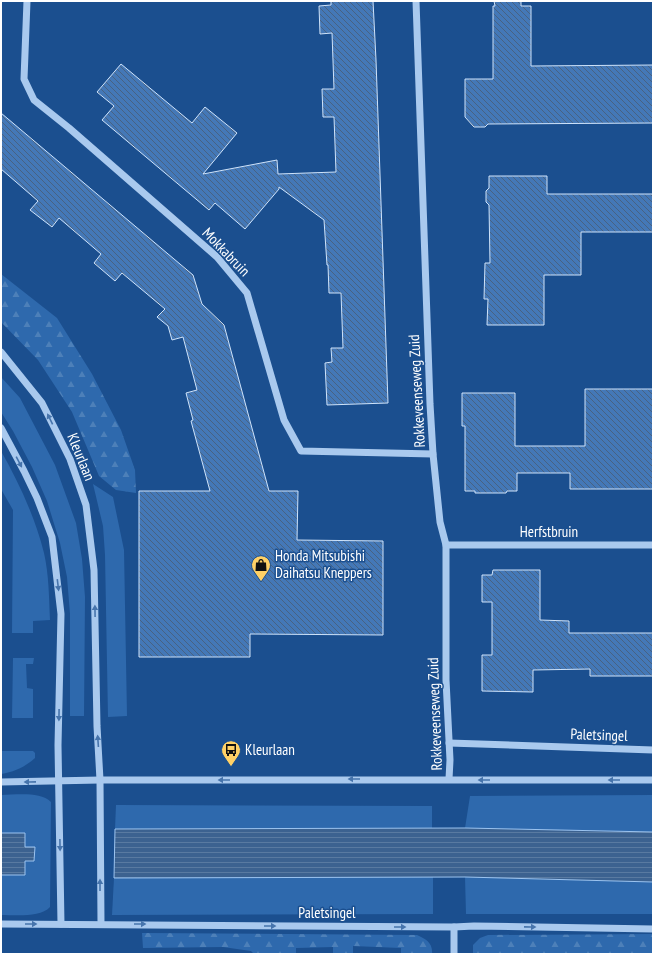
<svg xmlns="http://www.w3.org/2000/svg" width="654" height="955" font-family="'PT Sans Narrow',sans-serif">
  <defs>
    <pattern id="forest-firs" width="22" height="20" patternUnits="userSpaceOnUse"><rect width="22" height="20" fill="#2e69ad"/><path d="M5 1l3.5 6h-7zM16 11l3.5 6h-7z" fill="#4d80b9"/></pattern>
    <pattern id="water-rules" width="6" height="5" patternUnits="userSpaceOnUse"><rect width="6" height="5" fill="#3c6290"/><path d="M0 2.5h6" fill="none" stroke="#597aa1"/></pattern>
    <pattern id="building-back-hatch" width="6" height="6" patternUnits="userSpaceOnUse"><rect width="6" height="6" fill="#4478b7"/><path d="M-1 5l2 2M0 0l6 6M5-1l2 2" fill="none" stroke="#486282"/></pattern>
  </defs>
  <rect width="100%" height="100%" fill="#1b4f8f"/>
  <g fill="#2e69ad">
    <path d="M1,377l19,21 35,67 21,58 6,36 3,38 -1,119h-14v-102l-3,-37 -7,-34 -13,-42 -15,-34 -19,-36 -12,-19z"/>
    <path d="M1,451c18,32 34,66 43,102 5,22 5,45 6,67l-17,1v12h-21l1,-123 -12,-21z"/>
    <path d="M93,484l20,13 11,53 3,166 -19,1 -3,-162 -2,-29z"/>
    <path d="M13,658h21l-1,6h-7l1,24 6,1v29h-21z"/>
    <path d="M1,751h32l2,2v5c-10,9 -21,14 -34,16z"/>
    <path d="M1,795c14,0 39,-4 50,7l-1,105c-10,11 -35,8 -49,8v-40h24v-14l9,-1 1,-12 -10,-1v-14h-24z"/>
    <path d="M653,795v37l-188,-4 5,-32z"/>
    <path d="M116,805l316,1v22l-317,1z"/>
    <path d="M433,877v37l-321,1 2,-37z"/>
    <path d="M465,877l188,5v32h-187z"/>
  </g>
  <g fill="url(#forest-firs)">
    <path d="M1,274l56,44 35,56 29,56 14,40 1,23 -20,-3 -17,-14 -27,-64 -34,-52 -37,-38z"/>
    <path d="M142,933l275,2c9,4 16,8 15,19h-31v-6l-48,-2v8h-20v-7l-37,1v6h-42l-3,-3 -28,-4 -80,1z"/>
    <path d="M653,934v20h-180v-9l7,-7 8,-3z"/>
  </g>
  <g fill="url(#water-rules)" stroke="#9cc4f0">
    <path d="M465,828l188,4v50l-188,-5 -351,1 1,-49z"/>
    <path d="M1,833h24v14h10l-1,14h-9v14h-24z"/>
  </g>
  <g fill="url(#building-back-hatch)" stroke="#cfe3fa">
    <path d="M331,1h42l3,59 12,343 -61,2 -2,-42 7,-1 -1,-14h12l-2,-55h-12l-1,-28h-1l-3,-45 -45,-33v2l-34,40 -30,-26 -6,7 -107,-90 12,-14 -17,-14 24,-28 71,59 13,-16 32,26 -34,41 74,-14 1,14 58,-2 -2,-55h-11l-1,-28h12l-2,-56 -12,1 -1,-28 12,-1z"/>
    <path d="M494,1h27v5h10v60l122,-1v58l-165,1 -3,3h-11l-9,-10v-38h28v-73h2z"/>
    <path d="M1,113l192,162 9,29 22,21 45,166h29l-1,49 86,1v94l-133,-1v23h-111v-166h71l-19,-70 2,-1 -7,-27 11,-3 -14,-53 -11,3 -4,-14 -11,-9 8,-8 -43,-36 -7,8 -21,-18 7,-9 -42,-36 -7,9 -22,-17 8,-9 -37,-32z"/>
    <path d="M489,176h58v18h106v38h-72v43h-37v50h-57l1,-26h-4l1,-36h5l-1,-58 -3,-3v-11l3,-3z"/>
    <path d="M585,389h68v100h-83v-16h-53v18h-10l-1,2h-31v-2h-10v-65h-3v-33h53v53h70z"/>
    <path d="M493,570h47v50l29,1v12h84v43h-63v-7l-57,1v22l-51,-1v-36h10v-53h-10v-27h10z"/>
  </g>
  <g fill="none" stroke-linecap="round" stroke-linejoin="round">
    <g stroke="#a9c9ee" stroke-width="7">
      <path d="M27,1l-3,78 10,21 35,28 148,129 30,36 37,127 17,31 132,3"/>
      <path d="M416,1l14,403 3,50 7,68 6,23v135l4,80 -1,19"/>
      <path d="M1,352l41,51 28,56 16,46 8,65 3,156 3,54 1,144"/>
      <path d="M1,428l23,43 13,27 15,39 9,77 -3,131 3,179"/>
      <path d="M446,545h207"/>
      <path d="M449,743l204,7"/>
      <path d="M1,782l99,-2h553"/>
      <path d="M1,924l453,3 20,-1 179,3"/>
      <path d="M454,927v27"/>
    </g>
  </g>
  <defs><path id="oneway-solid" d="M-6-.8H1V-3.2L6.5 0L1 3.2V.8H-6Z"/></defs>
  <g fill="#4674ac">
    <use href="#oneway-solid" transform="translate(50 419) rotate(-116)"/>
    <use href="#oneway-solid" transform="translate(19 462) rotate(62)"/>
    <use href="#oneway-solid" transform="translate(58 585) rotate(83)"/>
    <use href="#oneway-solid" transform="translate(95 611) rotate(-91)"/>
    <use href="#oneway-solid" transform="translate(59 715) rotate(91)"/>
    <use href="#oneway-solid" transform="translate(98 741) rotate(-94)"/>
    <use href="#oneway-solid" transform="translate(354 779) rotate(180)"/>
    <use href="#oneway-solid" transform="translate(224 780) rotate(180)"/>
    <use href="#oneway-solid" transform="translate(484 780) rotate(-180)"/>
    <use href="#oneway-solid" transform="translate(614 780) rotate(-180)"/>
    <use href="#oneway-solid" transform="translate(30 782) rotate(179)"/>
    <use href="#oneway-solid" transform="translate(60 845) rotate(89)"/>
    <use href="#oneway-solid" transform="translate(100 885) rotate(-90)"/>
    <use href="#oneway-solid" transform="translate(31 924)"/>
    <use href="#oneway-solid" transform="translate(140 924)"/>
    <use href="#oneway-solid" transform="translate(270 926)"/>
    <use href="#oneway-solid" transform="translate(400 927)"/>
    <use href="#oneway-solid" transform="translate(530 927) rotate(1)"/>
  </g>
  <defs>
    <g id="shop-pin" transform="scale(1)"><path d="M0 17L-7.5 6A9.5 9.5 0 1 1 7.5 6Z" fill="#ffd166" stroke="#1b4f8f"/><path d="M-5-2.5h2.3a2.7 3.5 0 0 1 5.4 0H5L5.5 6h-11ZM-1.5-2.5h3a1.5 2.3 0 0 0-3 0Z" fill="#111"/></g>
    <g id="bus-pin" transform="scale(1)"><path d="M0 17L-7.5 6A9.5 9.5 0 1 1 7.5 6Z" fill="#ffd166" stroke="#1b4f8f"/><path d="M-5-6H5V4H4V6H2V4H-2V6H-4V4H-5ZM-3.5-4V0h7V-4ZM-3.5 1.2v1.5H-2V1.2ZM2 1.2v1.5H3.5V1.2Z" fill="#111"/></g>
  </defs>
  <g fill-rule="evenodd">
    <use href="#shop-pin" x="261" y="565"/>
    <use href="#bus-pin" x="231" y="750"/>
  </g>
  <g text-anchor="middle" stroke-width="3" stroke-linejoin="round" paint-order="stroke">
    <g font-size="15" fill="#fff" stroke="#1b4f8f">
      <text transform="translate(226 252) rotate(46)" y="5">Mokkabruin</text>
      <text transform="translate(417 391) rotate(-93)" y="5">Rokkeveenseweg Zuid</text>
      <text transform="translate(81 457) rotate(68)" y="5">Kleurlaan</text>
      <text x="549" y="537">Herfstbruin</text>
      <text transform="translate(435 714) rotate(-92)" y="5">Rokkeveenseweg Zuid</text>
      <text transform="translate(599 735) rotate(2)" y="5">Paletsingel</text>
      <text x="327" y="918">Paletsingel</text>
    </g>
    <g font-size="15" fill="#fff" stroke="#1b4f8f" text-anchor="start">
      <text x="275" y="561">Honda Mitsubishi<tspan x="275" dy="17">Daihatsu Kneppers</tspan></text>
      <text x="245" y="755">Kleurlaan</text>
    </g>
  </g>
  <rect width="654" height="955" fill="none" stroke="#ffffff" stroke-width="4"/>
</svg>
